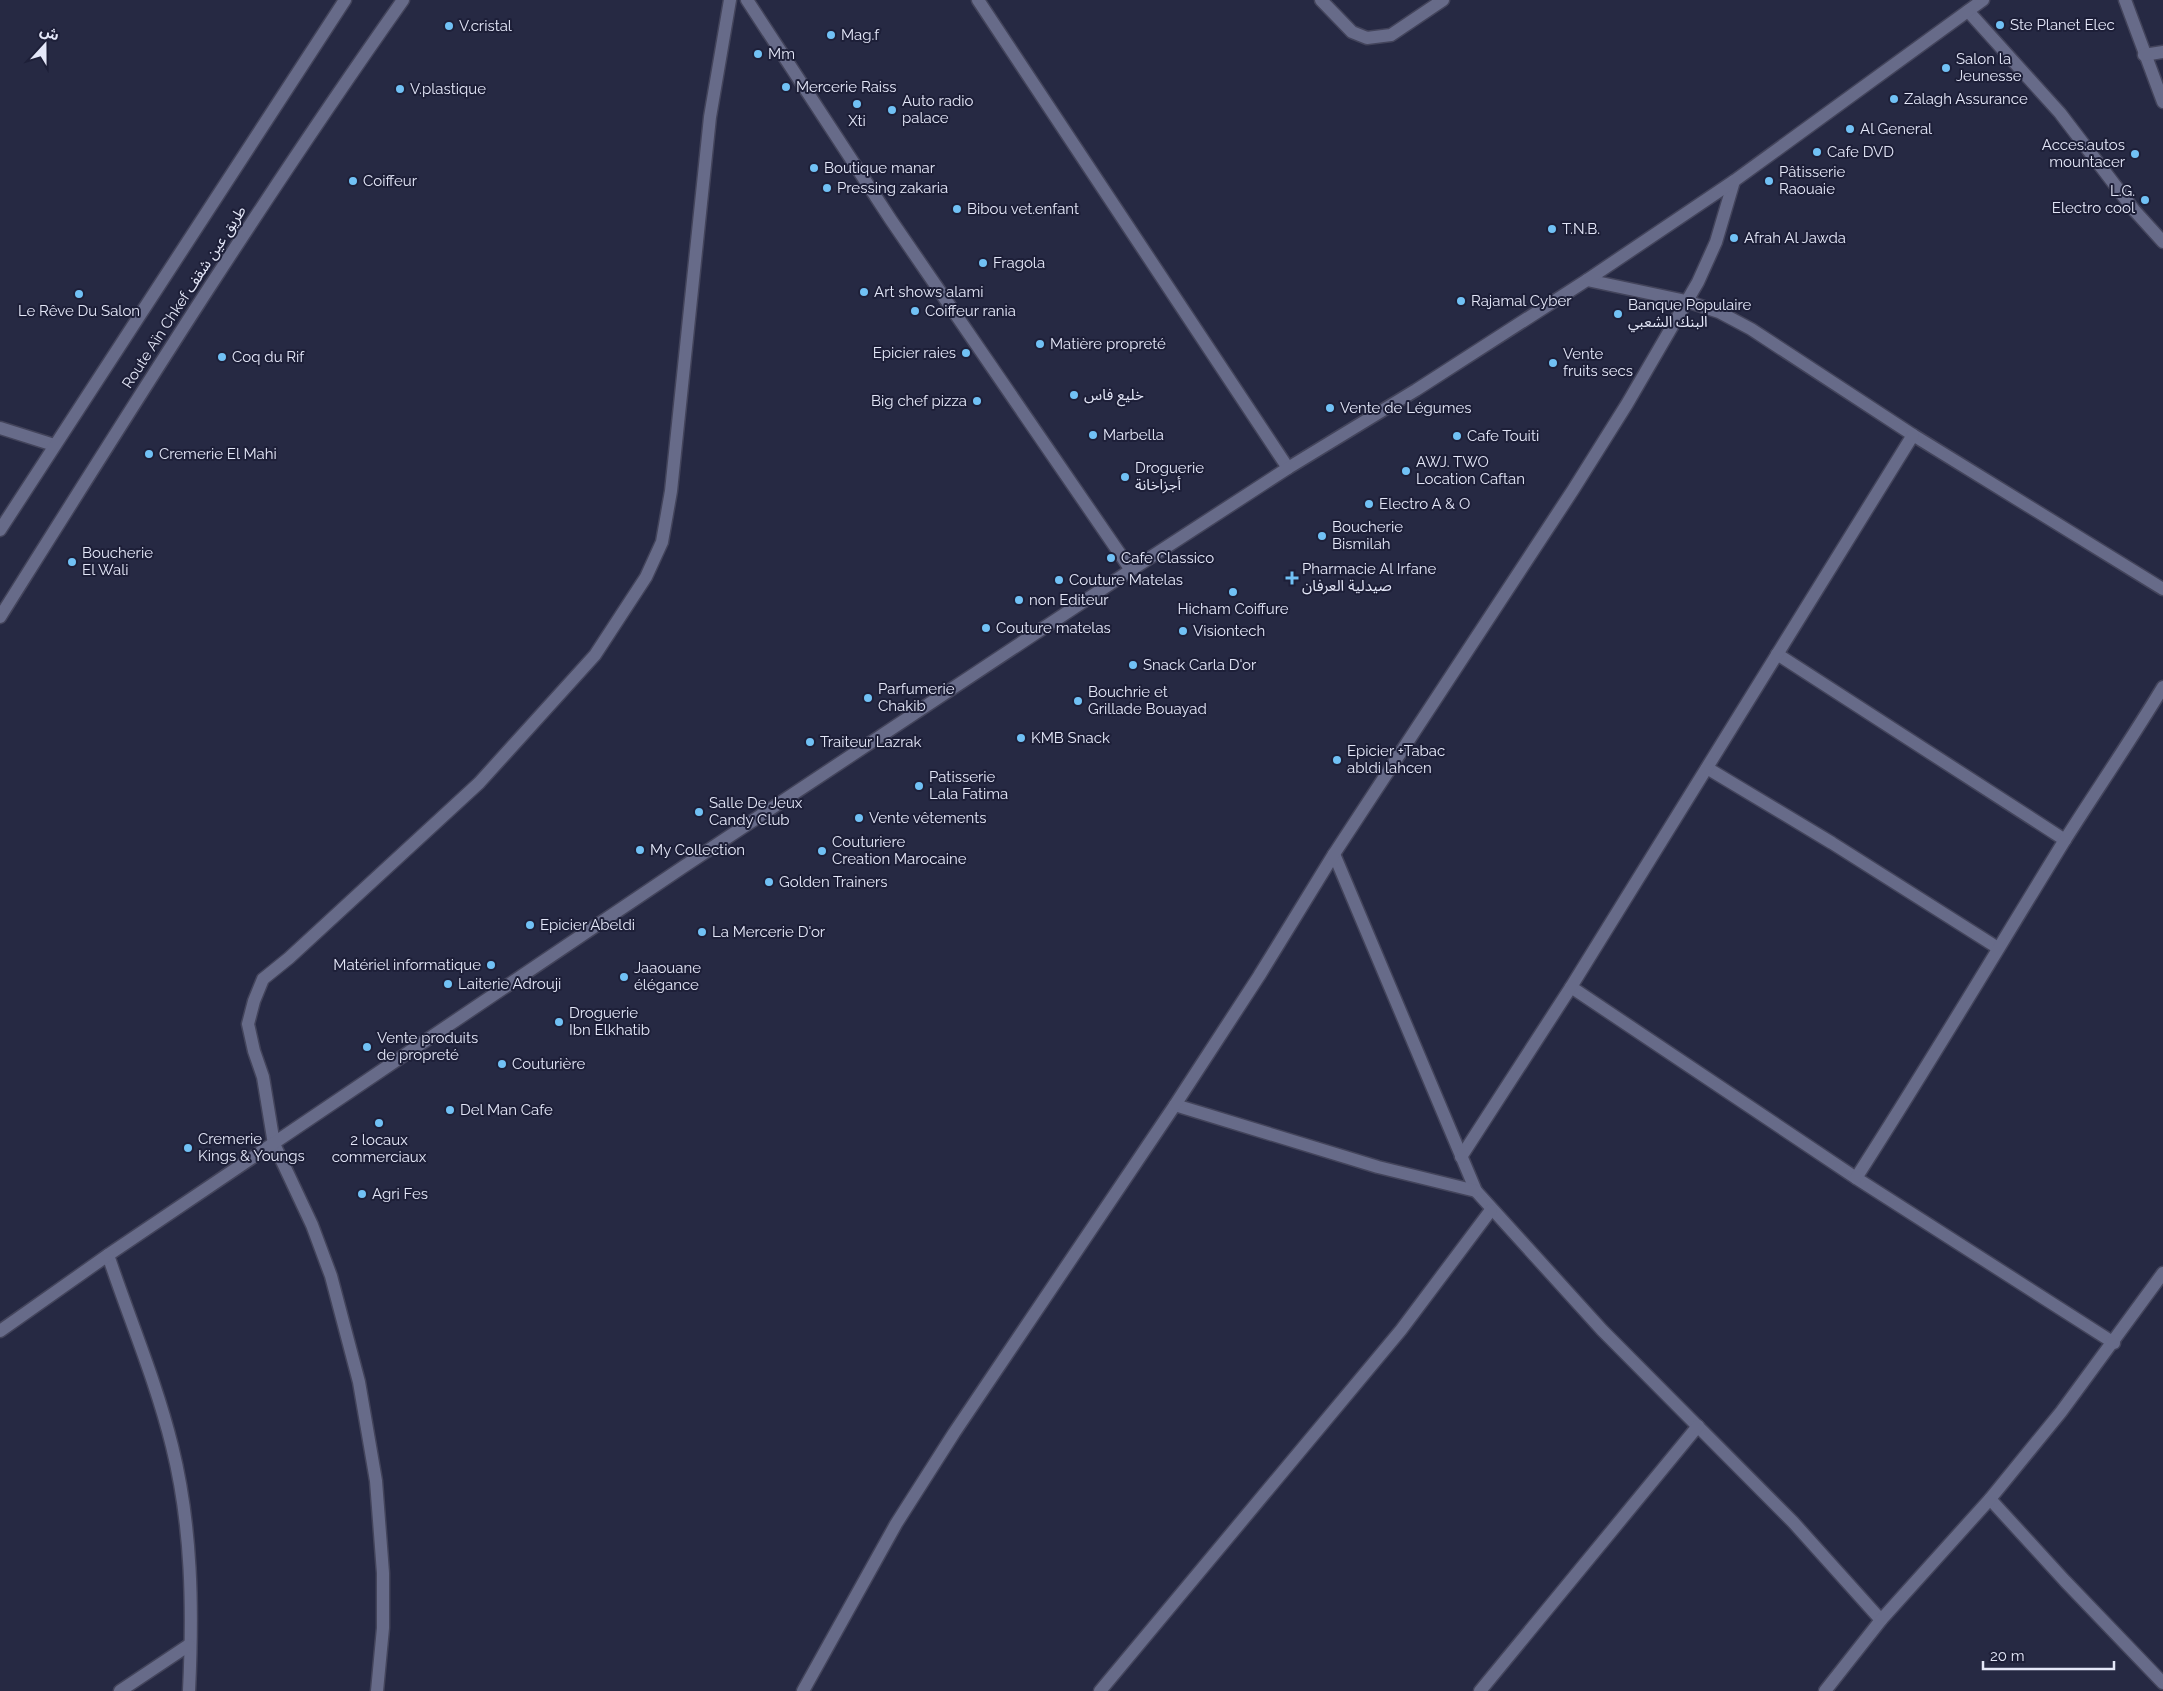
<svg xmlns="http://www.w3.org/2000/svg" width="2163" height="1691" font-family="Raleway,'Noto Sans Arabic',sans-serif">
  <rect width="100%" height="100%" fill="#262943"/>
  <g fill="none" stroke-linecap="round" stroke-linejoin="round">
    <g stroke="#43445b" stroke-width="15">
      <g id="minor">
        <path d="M747,0l144,220 240,350"/>
        <path d="M978,0l310,468"/>
        <path d="M1321,0l31,32 15,6 24,-3 52,-35"/>
        <path d="M2125,0l38,102"/>
        <path d="M1968,11l92,102 74,97 29,32"/>
        <path d="M2144,55l19,-3"/>
        <path d="M1587,280l99,21 33,11 32,17 162,106 250,154"/>
        <path d="M0,428l54,17"/>
        <path d="M1777,654l288,186"/>
        <path d="M1707,768l125,75 166,105"/>
        <path d="M1334,854l142,337 126,139 191,192 88,98"/>
        <path d="M1571,987l285,191 258,165"/>
        <path d="M1175,1105l203,62 98,24"/>
        <path d="M1461,1157l110,-170 342,-552"/>
        <path d="M1856,1178c71,-110 138,-223 207,-335 33,-52 68,-103 100,-156"/>
        <path d="M108,1255c21,63 48,126 64,191 20,80 21,163 17,245"/>
        <path d="M1990,1499l75,82 98,102"/>
        <path d="M120,1691l69,-46"/>
        <path d="M377,1691l6,-63v-55l-7,-92 -17,-99 -28,-106 -19,-51 -38,-81 -11,-67 -9,-26 -6,-27 6,-23 9,-22 26,-21 190,-175 116,-128 51,-78 16,-35 9,-51 39,-374 20,-117"/>
        <path d="M803,1691l93,-167 58,-91 221,-328 84,-129 75,-122 239,-364 54,-86 71,-122 18,-40 18,-61"/>
        <path d="M1100,1691l301,-361 90,-120"/>
        <path d="M1480,1691l218,-265"/>
        <path d="M1825,1691l56,-71 109,-121 71,-87 102,-139"/>
      </g>
    </g>
    <g stroke="#43445b" stroke-width="15">
      <path id="tertiary" d="M0,1331l108,-76 575,-388 448,-297 157,-102 128,-78 171,-110 147,-99 249,-181"/>
    </g>
    <g stroke="#43445b" stroke-width="15">
      <g id="secondary">
        <path d="M0,530l345,-530"/>
        <path d="M0,617c131,-208 261,-416 403,-617"/>
      </g>
    </g>
    <use href="#minor" stroke="#676b89" stroke-width="12"/>
    <use href="#tertiary" stroke="#676b89" stroke-width="12"/>
    <use href="#secondary" stroke="#676b89" stroke-width="12"/>
  </g>
  <g fill="#71c1f5" stroke="#1d1f38" stroke-width="2">
    <circle cx="2000" cy="25" r="5"/>
    <circle cx="449" cy="26" r="5"/>
    <circle cx="831" cy="35" r="5"/>
    <circle cx="758" cy="54" r="5"/>
    <circle cx="1946" cy="68" r="5"/>
    <circle cx="786" cy="87" r="5"/>
    <circle cx="400" cy="89" r="5"/>
    <circle cx="1894" cy="99" r="5"/>
    <circle cx="857" cy="104" r="5"/>
    <circle cx="892" cy="110" r="5"/>
    <circle cx="1850" cy="129" r="5"/>
    <circle cx="1817" cy="152" r="5"/>
    <circle cx="2135" cy="154" r="5"/>
    <circle cx="814" cy="168" r="5"/>
    <circle cx="353" cy="181" r="5"/>
    <circle cx="1769" cy="181" r="5"/>
    <circle cx="827" cy="188" r="5"/>
    <circle cx="2145" cy="200" r="5"/>
    <circle cx="957" cy="209" r="5"/>
    <circle cx="1552" cy="229" r="5"/>
    <circle cx="1734" cy="238" r="5"/>
    <circle cx="983" cy="263" r="5"/>
    <circle cx="864" cy="292" r="5"/>
    <circle cx="79" cy="294" r="5"/>
    <circle cx="1461" cy="301" r="5"/>
    <circle cx="915" cy="311" r="5"/>
    <circle cx="1618" cy="314" r="5"/>
    <circle cx="1040" cy="344" r="5"/>
    <circle cx="966" cy="353" r="5"/>
    <circle cx="222" cy="357" r="5"/>
    <circle cx="1553" cy="363" r="5"/>
    <circle cx="1074" cy="395" r="5"/>
    <circle cx="977" cy="401" r="5"/>
    <circle cx="1330" cy="408" r="5"/>
    <circle cx="1093" cy="435" r="5"/>
    <circle cx="1457" cy="436" r="5"/>
    <circle cx="149" cy="454" r="5"/>
    <circle cx="1406" cy="471" r="5"/>
    <circle cx="1125" cy="477" r="5"/>
    <circle cx="1369" cy="504" r="5"/>
    <circle cx="1322" cy="536" r="5"/>
    <circle cx="1111" cy="558" r="5"/>
    <circle cx="72" cy="562" r="5"/>
    <path d="M1289.5 570.5h5v5h5v5h-5v5h-5v-5h-5v-5h5z"/>
    <circle cx="1059" cy="580" r="5"/>
    <circle cx="1233" cy="592" r="5"/>
    <circle cx="1019" cy="600" r="5"/>
    <circle cx="986" cy="628" r="5"/>
    <circle cx="1183" cy="631" r="5"/>
    <circle cx="1133" cy="665" r="5"/>
    <circle cx="868" cy="698" r="5"/>
    <circle cx="1078" cy="701" r="5"/>
    <circle cx="1021" cy="738" r="5"/>
    <circle cx="810" cy="742" r="5"/>
    <circle cx="1337" cy="760" r="5"/>
    <circle cx="919" cy="786" r="5"/>
    <circle cx="699" cy="812" r="5"/>
    <circle cx="859" cy="818" r="5"/>
    <circle cx="640" cy="850" r="5"/>
    <circle cx="822" cy="851" r="5"/>
    <circle cx="769" cy="882" r="5"/>
    <circle cx="530" cy="925" r="5"/>
    <circle cx="702" cy="932" r="5"/>
    <circle cx="491" cy="965" r="5"/>
    <circle cx="624" cy="977" r="5"/>
    <circle cx="448" cy="984" r="5"/>
    <circle cx="559" cy="1022" r="5"/>
    <circle cx="367" cy="1047" r="5"/>
    <circle cx="502" cy="1064" r="5"/>
    <circle cx="450" cy="1110" r="5"/>
    <circle cx="379" cy="1123" r="5"/>
    <circle cx="188" cy="1148" r="5"/>
    <circle cx="362" cy="1194" r="5"/>
  </g>
  <g text-anchor="middle" stroke-width="4" stroke-linejoin="round" paint-order="stroke">
    <g font-size="15" fill="#e4e7f8" stroke="#1d1f38" text-anchor="start">
      <text x="2010" y="30">Ste Planet Elec</text>
      <text x="459" y="31">V.cristal</text>
      <text x="841" y="40">Mag.f</text>
      <text x="768" y="59">Mm</text>
      <text x="1956" y="64">Salon la<tspan x="1956" dy="17">Jeunesse</tspan></text>
      <text x="796" y="92">Mercerie Raiss</text>
      <text x="410" y="94">V.plastique</text>
      <text x="1904" y="104">Zalagh Assurance</text>
      <text x="902" y="106">Auto radio<tspan x="902" dy="17">palace</tspan></text>
      <text x="857" y="126" text-anchor="middle">Xti</text>
      <text x="1860" y="134">Al General</text>
      <text x="2125" y="150" text-anchor="end">Acces.autos<tspan x="2125" dy="17">mountacer</tspan></text>
      <text x="1827" y="157">Cafe DVD</text>
      <text x="824" y="173">Boutique manar</text>
      <text x="1779" y="177">Pâtisserie<tspan x="1779" dy="17">Raouaie</tspan></text>
      <text x="363" y="186">Coiffeur</text>
      <text x="837" y="193">Pressing zakaria</text>
      <text x="2135" y="196" text-anchor="end">L.G.<tspan x="2135" dy="17">Electro cool</tspan></text>
      <text x="967" y="214">Bibou vet.enfant</text>
      <text x="1562" y="234">T.N.B.</text>
      <text x="1744" y="243">Afrah Al Jawda</text>
      <text x="993" y="268">Fragola</text>
      <text x="874" y="297">Art shows alami</text>
      <text x="1471" y="306">Rajamal Cyber</text>
      <text x="1628" y="310">Banque Populaire<tspan x="1628" dy="17">البنك الشعبي</tspan></text>
      <text x="79" y="316" text-anchor="middle">Le Rêve Du Salon</text>
      <text x="925" y="316">Coiffeur rania</text>
      <text x="1050" y="349">Matière propreté</text>
      <text x="956" y="358" text-anchor="end">Epicier raies</text>
      <text x="1563" y="359">Vente<tspan x="1563" dy="17">fruits secs</tspan></text>
      <text x="232" y="362">Coq du Rif</text>
      <text x="1084" y="400">خليع فاس</text>
      <text x="967" y="406" text-anchor="end">Big chef pizza</text>
      <text x="1340" y="413">Vente de Légumes</text>
      <text x="1103" y="440">Marbella</text>
      <text x="1467" y="441">Cafe Touiti</text>
      <text x="159" y="459">Cremerie El Mahi</text>
      <text x="1416" y="467">AWJ. TWO<tspan x="1416" dy="17">Location Caftan</tspan></text>
      <text x="1135" y="473">Droguerie<tspan x="1135" dy="17">أجزاخانة</tspan></text>
      <text x="1379" y="509">Electro A &amp; O</text>
      <text x="1332" y="532">Boucherie<tspan x="1332" dy="17">Bismilah</tspan></text>
      <text x="82" y="558">Boucherie<tspan x="82" dy="17">El Wali</tspan></text>
      <text x="1121" y="563">Cafe Classico</text>
      <text x="1302" y="574">Pharmacie Al Irfane<tspan x="1302" dy="17">صيدلية العرفان</tspan></text>
      <text x="1069" y="585">Couture Matelas</text>
      <text x="1029" y="605">non Editeur</text>
      <text x="1233" y="614" text-anchor="middle">Hicham Coiffure</text>
      <text x="996" y="633">Couture matelas</text>
      <text x="1193" y="636">Visiontech</text>
      <text x="1143" y="670">Snack Carla D'or</text>
      <text x="878" y="694">Parfumerie<tspan x="878" dy="17">Chakib</tspan></text>
      <text x="1088" y="697">Bouchrie et<tspan x="1088" dy="17">Grillade Bouayad</tspan></text>
      <text x="1031" y="743">KMB Snack</text>
      <text x="820" y="747">Traiteur Lazrak</text>
      <text x="1347" y="756">Epicier +Tabac<tspan x="1347" dy="17">abldi lahcen</tspan></text>
      <text x="929" y="782">Patisserie<tspan x="929" dy="17">Lala Fatima</tspan></text>
      <text x="709" y="808">Salle De Jeux<tspan x="709" dy="17">Candy Club</tspan></text>
      <text x="869" y="823">Vente vêtements</text>
      <text x="832" y="847">Couturiere<tspan x="832" dy="17">Creation Marocaine</tspan></text>
      <text x="650" y="855">My Collection</text>
      <text x="779" y="887">Golden Trainers</text>
      <text x="540" y="930">Epicier Abeldi</text>
      <text x="712" y="937">La Mercerie D'or</text>
      <text x="481" y="970" text-anchor="end">Matériel informatique</text>
      <text x="634" y="973">Jaaouane<tspan x="634" dy="17">élégance</tspan></text>
      <text x="458" y="989">Laiterie Adrouji</text>
      <text x="569" y="1018">Droguerie<tspan x="569" dy="17">Ibn Elkhatib</tspan></text>
      <text x="377" y="1043">Vente produits<tspan x="377" dy="17">de propreté</tspan></text>
      <text x="512" y="1069">Couturière</text>
      <text x="460" y="1115">Del Man Cafe</text>
      <text x="198" y="1144">Cremerie<tspan x="198" dy="17">Kings &amp; Youngs</tspan></text>
      <text x="379" y="1145" text-anchor="middle">2 locaux<tspan x="379" dy="17">commerciaux</tspan></text>
      <text x="372" y="1199">Agri Fes</text>
    </g>
    <g font-size="15" fill="#e4e7f8" stroke="#1d1f38">
      <text transform="translate(184 297) rotate(-57)" y="5">Route Aïn Chkef طريق عين شقف</text>
    </g>
  </g>
  <g transform="translate(45 45) rotate(21)" stroke="#1d1f38" stroke-width="4" paint-order="stroke">
  <path d="M0-4L9 19L0 12L-9 19Z" fill="#e4e7f8"/>
  <text y="-8" font-size="14" font-weight="bold" text-anchor="middle" fill="#e4e7f8">ش</text>
  </g>
  <path d="M1983 1661v8h131v-8" fill="none" stroke="#e4e7f8" stroke-width="2.5"/>
  <text x="1990" y="1661" font-size="15" fill="#e4e7f8" stroke="#1d1f38" stroke-width="4" paint-order="stroke">20 m</text>
</svg>
